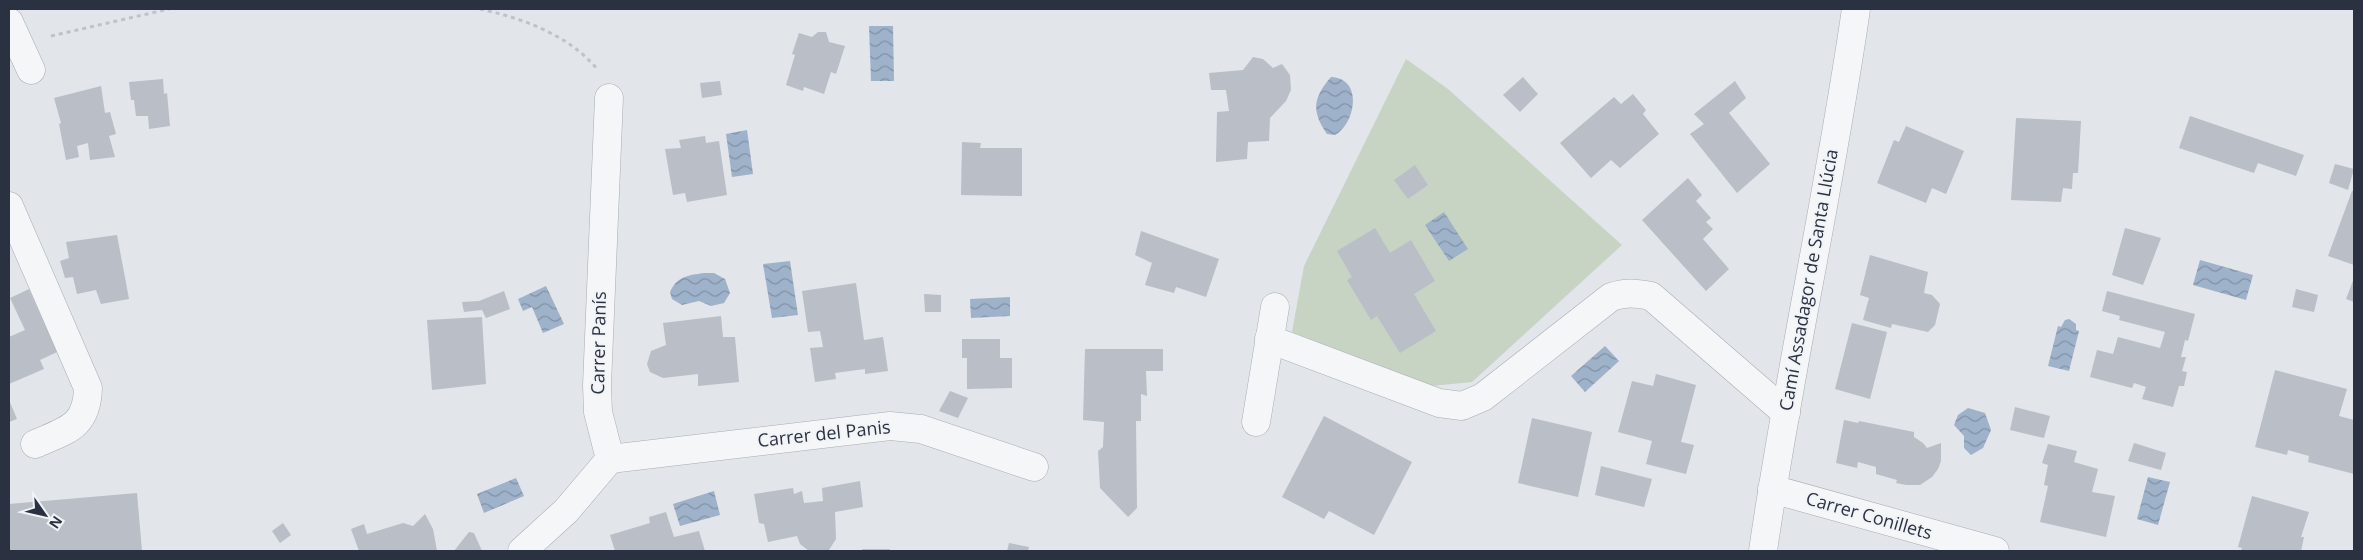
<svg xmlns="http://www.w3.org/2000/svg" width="2363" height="560" font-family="'Open Sans',sans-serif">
  <defs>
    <pattern id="water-waves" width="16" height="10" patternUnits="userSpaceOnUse" patternTransform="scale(1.25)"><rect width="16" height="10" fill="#9eb2c9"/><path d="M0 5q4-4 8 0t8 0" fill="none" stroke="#8191a5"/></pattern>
  </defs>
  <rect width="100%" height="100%" fill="#e2e5ea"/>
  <path fill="#c7d4c3" d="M1406,59l42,30 174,156 -150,137 -40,4 -140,-54 12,-66z"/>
  <g fill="url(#water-waves)">
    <path d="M869,26h24l1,55h-23z"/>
    <path d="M1331,77c32,1 25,46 4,58l-8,-1c-16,-23 -14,-36 4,-57z"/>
    <path d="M747,130l6,44 -21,3 -6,-43z"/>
    <path d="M1444,212l24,37 -19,12 -24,-36z"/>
    <path d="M2200,260l53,15 -7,25 -53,-15z"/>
    <path d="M790,261l8,54 -26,3 -9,-54z"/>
    <path d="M705,273h9l11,6 5,14 -6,10 -13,3 -12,-5 -17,4 -10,-6 -2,-7c7,-16 19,-17 35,-19z"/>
    <path d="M546,286l18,38 -21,9 -11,-26 -9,4 -5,-12z"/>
    <path d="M1010,297v19l-39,2 -1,-19z"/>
    <path d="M2069,319l7,5v6l3,1 -10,40 -21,-5 10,-40 3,1 4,-7z"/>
    <path d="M1605,346l14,15 -34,31 -14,-16z"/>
    <path d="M1968,408l17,5 6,17 -8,18 -12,7 -7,-7v-12l-10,-11 4,-10z"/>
    <path d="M2148,477l22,5 -12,43 -21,-6z"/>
    <path d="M516,478l8,18 -40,17 -7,-19z"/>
    <path d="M714,491l6,24 -40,11 -7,-22z"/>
  </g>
  <g fill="#b9bec7">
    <path d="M818,32h8l3,10 16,4 -9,28 -5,-2 -7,22 -20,-7 -1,4 -17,-6 9,-30 -3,-1 7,-21 13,4z"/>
    <path d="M1253,57l10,2 10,9 9,-4 8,11 1,15 -5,11 -16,17 -1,23 -21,1 -1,17 -31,3 1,-50 12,-1 -3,-21h-15l-2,-17 34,-3z"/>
    <path d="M1523,77l15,17 -18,18 -17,-17z"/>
    <path d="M163,79l1,15 3,-1 3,33 -21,3 -1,-13h-12l-2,-16h-3l-2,-18z"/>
    <path d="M720,81l2,14 -20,3 -2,-15z"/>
    <path d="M1735,81l11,17 -17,15 41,51 -33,29 -47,-59 14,-10 -10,-10z"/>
    <path d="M101,86l4,27 5,-1 6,22 -7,2 6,21 -25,3 -2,-17 -11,3 2,11 -13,3 -7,-36 2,-1 -7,-25z"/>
    <path d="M1633,94l13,16 -3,4 16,20 -39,34 -9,-8 -20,18 -31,-35 54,-46 7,7z"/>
    <path d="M2190,116l114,39 -8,21 -38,-13 -4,10 -75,-25z"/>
    <path d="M2016,118l65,3 -3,52h-5l-1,16 -9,-1 -2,14 -50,-2z"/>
    <path d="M1906,126l58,25 -18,43 -14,-6 -6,15 -49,-20 17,-43 5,2z"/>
    <path d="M705,136l1,7 13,-2 8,54 -40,7 -2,-9 -12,2 -8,-46 16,-1 -2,-8z"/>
    <path d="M962,142l19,1 -1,5h42v48l-61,-1z"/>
    <path d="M2335,164l19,5 -6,21 -19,-7z"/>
    <path d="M1415,165l13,20 -20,14 -14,-19z"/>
    <path d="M1688,178l14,17 -6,6 15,17 -5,4 7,7 -10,10 26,30 -23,22 -64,-71z"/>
    <path d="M2352,191h2v74l-26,-9z"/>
    <path d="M1375,228l15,25 21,-13 24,41 -21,13 22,37 -36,22 -23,-37 -6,4 -24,-40 5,-3 -15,-26z"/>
    <path d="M2125,228l36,10 -18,47 -31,-10z"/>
    <path d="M1141,231l78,28 -13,38 -30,-10 -2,6 -29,-8 7,-22 -17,-8z"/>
    <path d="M117,235l12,64 -28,5 -5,-14 -19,4 -4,-17 -8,1 -5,-17 9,-3 -3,-16z"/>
    <path d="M1870,255l58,17 -4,21 8,2 8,9 -5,21 -7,7 -36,-8 -1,4 -28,-8 6,-22 -9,-3z"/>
    <path d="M2354,278v24l-8,-3z"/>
    <path d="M856,283l8,57 19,-3 5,34 -23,3v-5l-30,4 1,6 -21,3 -5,-34 13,-1 -3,-16 -12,1 -6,-41z"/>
    <path d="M29,289l28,63 -17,8 4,9 -35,15v-47l16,-7 -15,-32z"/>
    <path d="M2296,289l22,6 -4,17 -22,-5z"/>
    <path d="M504,291l6,18 -24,9 -4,-8 -18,2 -2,-10 17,-1z"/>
    <path d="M2107,291l88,23 -7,27 -3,-1 -4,17h5l-4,14 5,1 -3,14h-5l-6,21 -31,-8 4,-12 -12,-4 -2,5 -42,-11 7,-27 16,4 5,-17 42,11 5,-16 -46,-12 1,-4 -18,-5z"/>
    <path d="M924,294l17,1v17h-16z"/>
    <path d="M721,316l2,21h12l4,45 -41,4v-12l-35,4 -13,-6 -3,-8 4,-13 15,-6 -3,-22z"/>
    <path d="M482,317l4,67 -54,6 -5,-70z"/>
    <path d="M1852,323l35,9 -17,67 -35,-10z"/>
    <path d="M962,339h38v19h12v30l-45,1v-31h-5z"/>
    <path d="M1085,349h78v22h-17l1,25 -6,-2v27h-5l1,87 -9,9 -28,-29 -2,-37 5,-4 1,-25 -21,-2z"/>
    <path d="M2275,370l72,19 -8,27 15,4v54l-46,-12 1,-6 -21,-6 -1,5 -32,-8z"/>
    <path d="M1656,374l40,11 -15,57 13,3 -8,29 -40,-10 6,-23 -34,-9 14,-51 21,5z"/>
    <path d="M950,391l18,7 -10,20 -19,-7z"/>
    <path d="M9,400l8,19 -8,3z"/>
    <path d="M2015,407l35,9 -6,22 -34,-8z"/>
    <path d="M1324,416l88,46 -38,73 -45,-24 -5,8 -42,-22z"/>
    <path d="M1532,418l60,14 -14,65 -60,-14z"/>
    <path d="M1844,420l14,3 1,-2 55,11v5l9,6 4,5 14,-5v18l-3,8 -6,8 -12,8h-14l-10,-2 1,-3 -21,-6v-7l-18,-5 -1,6 -21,-5z"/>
    <path d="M2134,443l32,10 -5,17 -33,-9z"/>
    <path d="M2048,444l29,7 -3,11 24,7 -6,23 23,4 -9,41 -66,-15 8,-36 -4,-1 4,-20 -6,-2z"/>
    <path d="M1601,466l51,13 -8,28 -49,-12z"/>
    <path d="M860,481l3,26 -28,5 1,27 -7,11 -20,1 -9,-7 -3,-8 -29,6 -4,-18 -5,-1 -5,-29 39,-6 1,6 8,-3 2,12 19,-2 -1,-13z"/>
    <path d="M137,493l5,58h-133v-47z"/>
    <path d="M2252,496l57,16 -8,25h3l-3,14h-60l1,-3 -4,-1z"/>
    <path d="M666,512l8,25 25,-6 6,20h-90l-5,-16 40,-12 -1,-6z"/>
    <path d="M425,514l8,15 4,22h-78l-8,-22 13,-5 3,10 36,-11 10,3z"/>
    <path d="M283,523l8,12 -11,8 -8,-12z"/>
    <path d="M469,532l5,1 8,18h-28z"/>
    <path d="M1009,543l20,4 -1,4h-21z"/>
    <rect x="862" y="549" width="28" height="2"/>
  </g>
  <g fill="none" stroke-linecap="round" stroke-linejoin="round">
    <g stroke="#a7acb4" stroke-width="29">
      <g id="minor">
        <path d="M9,22l22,48"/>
        <path d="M9,206l79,182c-1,39 -21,42 -53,56"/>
        <path d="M1269,339l170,64 23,3 21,-9 128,-100c15,-5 24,-4 40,-1l135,117"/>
        <path d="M1256,422l19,-115"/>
        <path d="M610,459l280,-33 31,3 113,38"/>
        <path d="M1772,489l223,62"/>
        <path d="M522,551l44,-40 44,-52 -12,-47 -1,-27 12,-287"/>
        <path d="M1763,551c26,-181 67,-361 93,-542"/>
      </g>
    </g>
    <g stroke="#bfc3c8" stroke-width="3" stroke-dasharray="4 4" stroke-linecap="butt">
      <path d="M480,9c42,9 89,26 117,60"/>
      <path d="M51,36l118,-27"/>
    </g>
    <use href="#minor" stroke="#f4f6f8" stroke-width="28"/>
  </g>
  <g text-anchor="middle" stroke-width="4" stroke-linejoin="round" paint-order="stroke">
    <g font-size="18" fill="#2a3241" stroke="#f1f4f7">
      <text transform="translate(1809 280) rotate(-80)" y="6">Camí Assadagor de Santa Llúcia</text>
      <text transform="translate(599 343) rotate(-89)" y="6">Carrer Panís</text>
      <text transform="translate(824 434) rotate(-6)" y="6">Carrer del Panis</text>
      <text transform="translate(1869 516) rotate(16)" y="6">Carrer Conillets</text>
    </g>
  </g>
  <rect width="2363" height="560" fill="none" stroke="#2a3241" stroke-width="20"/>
  <g transform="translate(45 515) rotate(124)" stroke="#f1f4f7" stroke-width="4" paint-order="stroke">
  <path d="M0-4L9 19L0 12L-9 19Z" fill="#2a3241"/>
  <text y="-8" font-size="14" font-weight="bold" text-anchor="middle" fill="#2a3241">N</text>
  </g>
</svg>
